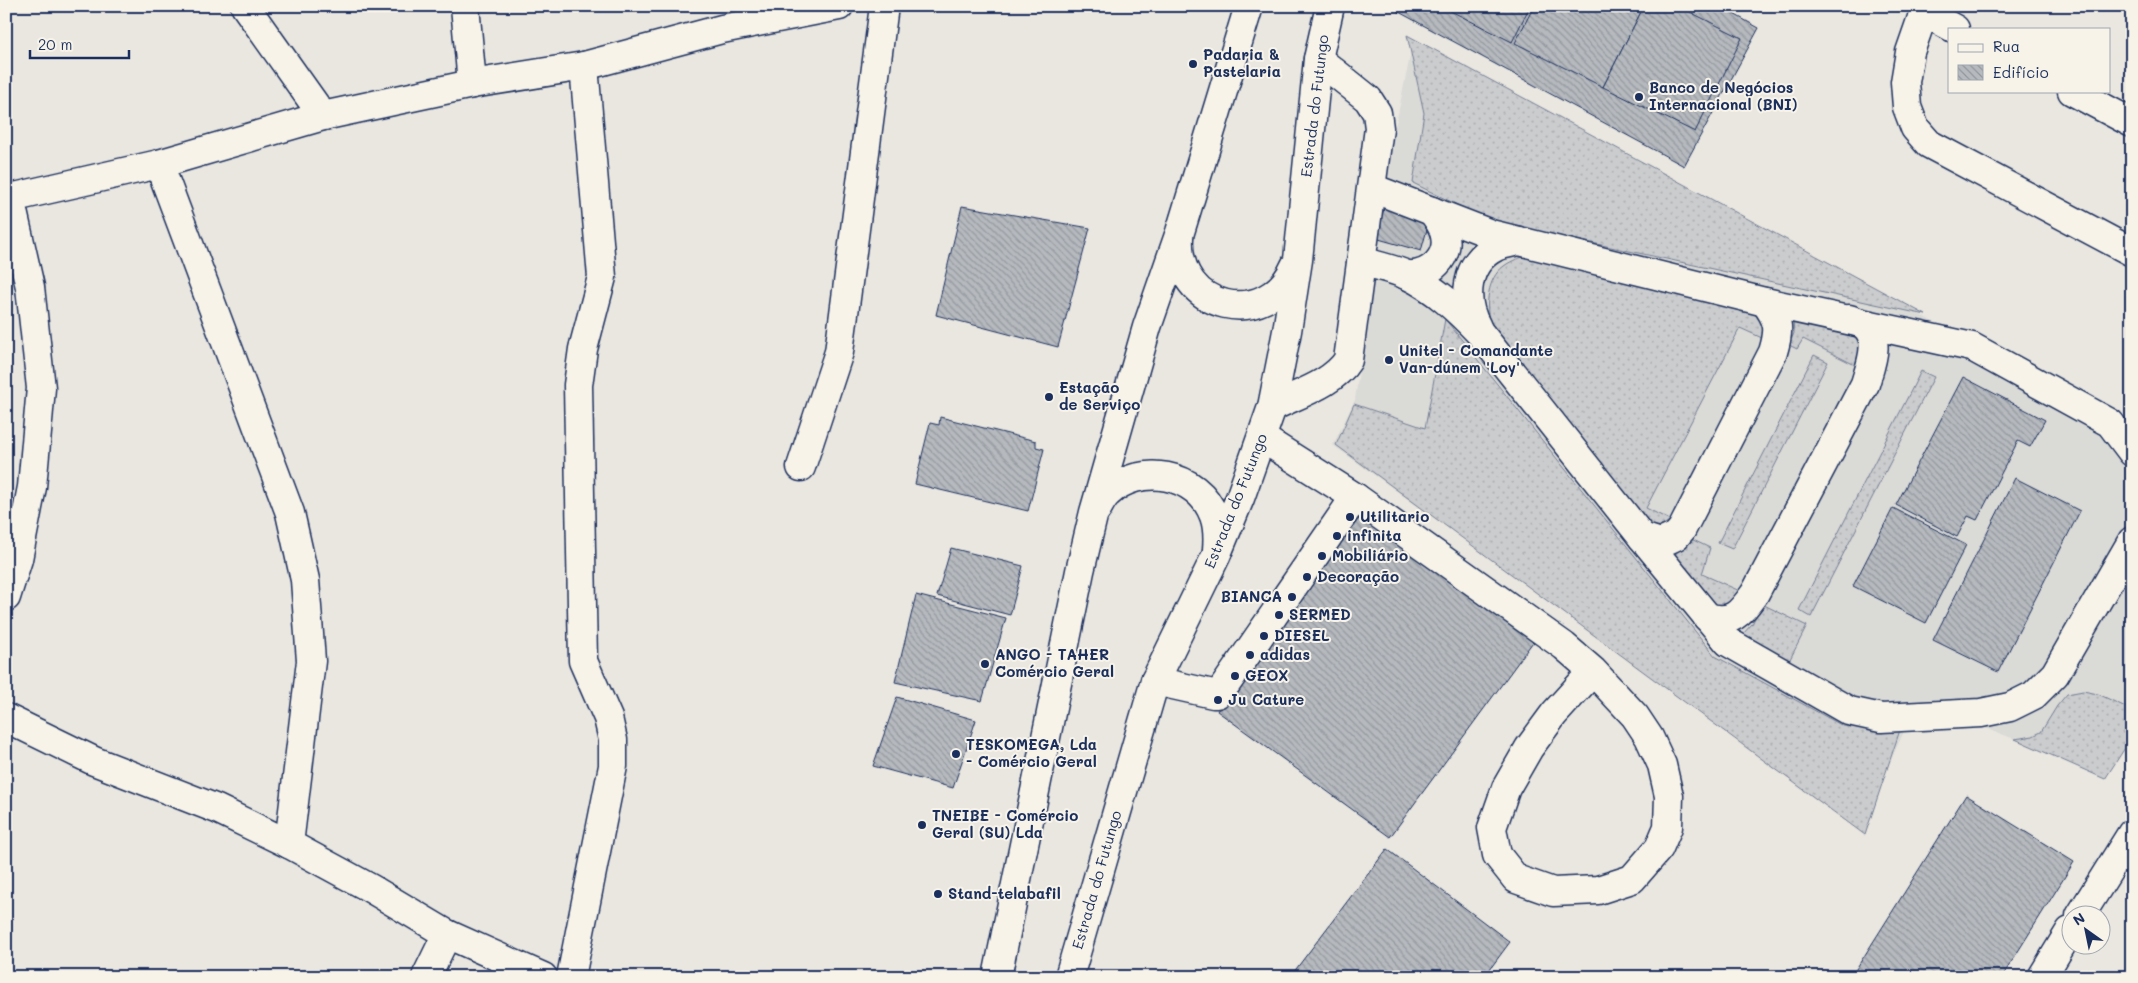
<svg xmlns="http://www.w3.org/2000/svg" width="2138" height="983" font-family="Mali,sans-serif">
  <defs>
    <pattern id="grass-dots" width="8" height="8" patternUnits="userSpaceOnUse" patternTransform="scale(1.25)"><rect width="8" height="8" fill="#cbcccd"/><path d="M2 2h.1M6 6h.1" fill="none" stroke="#aeb0b2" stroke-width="1.8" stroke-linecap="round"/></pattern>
    <pattern id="building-back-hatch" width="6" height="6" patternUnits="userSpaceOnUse" patternTransform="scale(1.25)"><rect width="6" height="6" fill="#b6babf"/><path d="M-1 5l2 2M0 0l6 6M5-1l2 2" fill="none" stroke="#93989e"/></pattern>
  </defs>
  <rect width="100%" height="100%" fill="#eae7e0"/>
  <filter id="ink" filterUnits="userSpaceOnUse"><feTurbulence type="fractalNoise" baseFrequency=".02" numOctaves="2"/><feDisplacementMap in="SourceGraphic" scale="10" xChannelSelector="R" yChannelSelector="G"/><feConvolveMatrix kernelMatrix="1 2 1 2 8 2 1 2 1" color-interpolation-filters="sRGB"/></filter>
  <g filter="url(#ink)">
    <path fill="#dadad6" d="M1413,42l719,387v302l-28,42 -134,-51 -64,5 -45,99 -528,-381 22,-45 33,-238z"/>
    <g fill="url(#grass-dots)" stroke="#737e96">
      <path d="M1407,35l519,280 -436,-94 -77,-38 11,-70z"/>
      <path d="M1532,254l228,56 6,21 -4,7 -22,-10 -94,180 24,12c-7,6 -11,8 -20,5l-160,-201c-5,-18 -3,-46 14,-58 8,-6 18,-9 28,-12z"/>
      <path d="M1445,319l270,337 128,70 57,4 -35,105 -529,-390 18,-41 71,24z"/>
      <path d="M1793,319l54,7 14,15 -2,26 -56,-28 -6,10 -8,-4 5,-12z"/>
      <path d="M1814,355l14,7 -96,187 -14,-6z"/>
      <path d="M1921,371l13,6 -123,240 -12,-7z"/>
      <path d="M1689,538l21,10 -8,26 40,18 -5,12 -24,5 -35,-45 -3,-9z"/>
      <path d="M1762,604l45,22 -21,41 -44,-32 10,-11z"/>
      <path d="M2083,691l15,3 34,16v27l-27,42 -90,-40 18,-3 8,-4 16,-26 10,-12z"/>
    </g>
    <g fill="url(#building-back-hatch)" stroke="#1b2f5e">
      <path d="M1399,6h320l40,22 -75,138 -287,-155z"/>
      <path d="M1441,6h89l-18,36z"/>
      <path d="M1534,6h110l-41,81 -88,-44z"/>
      <path d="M1644,6h34l64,32 -47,94 -92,-45z"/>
      <path d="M1386,202l45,13 -10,36 -46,-13z"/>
      <path d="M962,206l128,22 -32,119 -122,-32z"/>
      <path d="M1963,377l82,43 -15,27 -12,-6 -41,79 -9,-4 -11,21 -61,-32z"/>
      <path d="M940,417l96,24v6l8,2 -16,62 -113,-27 15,-61 9,2z"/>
      <path d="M2015,478l65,33 -82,161 -65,-32z"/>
      <path d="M1893,508l73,37 -40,78 -73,-37z"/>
      <path d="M1366,509l172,126 -148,202 -173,-126z"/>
      <path d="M951,548l72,18 -13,49 -73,-19z"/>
      <path d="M916,595l90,23 -24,83 -87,-19z"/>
      <path d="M897,697l79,23 -23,68 -80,-22z"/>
      <path d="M1966,795l108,67 -72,115h-151z"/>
      <path d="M1387,849l123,93 -26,35h-194z"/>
    </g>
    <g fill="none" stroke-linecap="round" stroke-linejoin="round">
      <g stroke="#1b2f5e" stroke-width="31">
        <g id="minor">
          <path d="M245,6l78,110"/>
          <path d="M465,6l7,78"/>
          <path d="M1926,6l-16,46 -5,30 2,25 8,21 14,16 203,108"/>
          <path d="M1924,12l31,17"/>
          <path d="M2072,91l60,32"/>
          <path d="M159,164l131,349 15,67 6,81 -22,183"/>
          <path d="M1372,188l119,46 274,68 207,45 138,76 22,29"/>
          <path d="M6,199l153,-35 164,-48 149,-32 112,-18 138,-37 117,-23"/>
          <path d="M1363,261c14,5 30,8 44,14 29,14 51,35 73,58l162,204 86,105 121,69 32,7 100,-5 29,-6 24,-12 21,-21 77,-133"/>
          <path d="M1406,275c24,2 46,-19 38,-43 -2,-8 -7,-14 -12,-21"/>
          <path d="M1477,327c-15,-27 -12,-65 19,-80 7,-3 15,-4 23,-6"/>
          <path d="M1272,407c25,-13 61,-23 76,-47l31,-232 -2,-15 -9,-14 -50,-40"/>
          <path d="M1262,438l93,59 209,149 29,25 42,45 14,21 13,28 7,31 -1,31 -9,21 -27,31 -34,11 -45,2 -37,-13 -19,-24 -5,-27 14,-40 23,-40 25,-34 39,-43"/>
          <path d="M801,467l38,-115 45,-346"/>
          <path d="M1642,537l19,6 15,-7 6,-7 91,-177c7,-23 6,-31 -8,-50"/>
          <path d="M6,597l12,-38 14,-72 9,-99 -11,-101 -20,-89"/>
          <path d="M1707,617c26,8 34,-5 48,-24l110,-209c5,-18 17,-45 -1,-59 -4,-3 -10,-4 -15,-6"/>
          <path d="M1155,681l58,13h4l5,-4 133,-193"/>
          <path d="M6,718l88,43 123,48 72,35 81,44 77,46 96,43"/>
          <path d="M2080,916l52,-83"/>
          <path d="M426,977l21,-43"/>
          <path d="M571,977l42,-211v-26l-5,-22 -25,-57 -5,-276 5,-36 19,-72 -18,-211"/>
          <path d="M2042,977l28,-46"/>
        </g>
      </g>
      <g stroke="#1b2f5e" stroke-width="31">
        <g id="highway">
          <path d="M1179,238c-4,73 88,93 116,28"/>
          <path d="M1097,509c3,-5 6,-12 11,-16 31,-30 90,-21 106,23 4,11 4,22 3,34"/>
          <path d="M997,977l83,-406 14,-59 53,-185 33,-95 69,-226"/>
          <path d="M1069,977l86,-296 61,-125 24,-58 32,-91 15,-76 11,-71 20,-201 12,-53"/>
        </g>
      </g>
      <use href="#minor" stroke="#f7f3e8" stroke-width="28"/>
      <use href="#highway" stroke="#f7f3e8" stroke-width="28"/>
    </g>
  </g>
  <g fill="#1b2f5e" stroke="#f7f3e8" stroke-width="2">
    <circle cx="1193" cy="64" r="5"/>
    <circle cx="1639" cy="97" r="5"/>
    <circle cx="1389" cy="360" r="5"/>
    <circle cx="1049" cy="397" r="5"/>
    <circle cx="1350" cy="517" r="5"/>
    <circle cx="1337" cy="536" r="5"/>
    <circle cx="1322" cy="556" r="5"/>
    <circle cx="1307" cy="577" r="5"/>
    <circle cx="1292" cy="597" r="5"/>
    <circle cx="1279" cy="615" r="5"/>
    <circle cx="1264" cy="636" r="5"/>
    <circle cx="1250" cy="655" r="5"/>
    <circle cx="985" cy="664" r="5"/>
    <circle cx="1235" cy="676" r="5"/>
    <circle cx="1218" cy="700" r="5"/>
    <circle cx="956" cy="754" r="5"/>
    <circle cx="922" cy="825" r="5"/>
    <circle cx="938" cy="894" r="5"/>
  </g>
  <g text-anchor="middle" stroke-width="4" stroke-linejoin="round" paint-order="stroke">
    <g font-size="15" font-weight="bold" fill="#1b2f5e" stroke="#f7f3e8" text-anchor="start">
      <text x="1203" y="60">Padaria &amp;<tspan x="1203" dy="17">Pastelaria</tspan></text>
      <text x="1649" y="93">Banco de Negócios<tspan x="1649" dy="17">Internacional (BNI)</tspan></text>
      <text x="1399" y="356">Unitel - Comandante<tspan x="1399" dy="17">Van-dúnem 'Loy'</tspan></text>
      <text x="1059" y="393">Estação<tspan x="1059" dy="17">de Serviço</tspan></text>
      <text x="1360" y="522">Utilitario</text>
      <text x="1347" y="541">infinita</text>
      <text x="1332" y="561">Mobiliário</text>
      <text x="1317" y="582">Decoração</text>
      <text x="1282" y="602" text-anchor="end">BIANCA</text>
      <text x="1289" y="620">SERMED</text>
      <text x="1274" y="641">DIESEL</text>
      <text x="995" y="660">ANGO - TAHER<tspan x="995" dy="17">Comércio Geral</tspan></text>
      <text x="1260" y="660">adidas</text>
      <text x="1245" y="681">GEOX</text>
      <text x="1228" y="705">Ju Cature</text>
      <text x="966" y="750">TESKOMEGA, Lda<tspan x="966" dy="17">- Comércio Geral</tspan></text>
      <text x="932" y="821">TNEIBE - Comércio<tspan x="932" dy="17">Geral (SU) Lda</tspan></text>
      <text x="948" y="899">Stand-telabafil</text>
    </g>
    <g font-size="15" fill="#1b2f5e" stroke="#f7f3e8">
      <text transform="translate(1315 106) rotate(-83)" y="5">Estrada do Futungo</text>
      <text transform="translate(1236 501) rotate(-68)" y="5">Estrada do Futungo</text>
      <text transform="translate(1097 880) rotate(-74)" y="5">Estrada do Futungo</text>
    </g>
  </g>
  <rect width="2138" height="983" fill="none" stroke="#f7f3e8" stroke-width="25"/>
  <rect x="12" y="12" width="2113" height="958" fill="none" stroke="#1b2f5e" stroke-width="2" filter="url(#ink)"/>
  <rect x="1948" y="28" width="162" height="65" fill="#f7f3e8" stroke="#9fa5b1"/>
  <rect x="1958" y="44" width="25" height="8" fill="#f7f3e8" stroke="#9fa5b1"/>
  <text x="1993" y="52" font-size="15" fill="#1b2f5e">Rua</text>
  <rect x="1958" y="65" width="25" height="15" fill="url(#building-back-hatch)" stroke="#9fa5b1"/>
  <text x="1993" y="78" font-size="15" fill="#1b2f5e">Edifício</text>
  <g transform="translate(2086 930) rotate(327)"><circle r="24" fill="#f7f3e8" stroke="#9fa5b1"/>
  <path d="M0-4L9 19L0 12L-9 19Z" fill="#1b2f5e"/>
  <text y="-8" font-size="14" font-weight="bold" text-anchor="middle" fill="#1b2f5e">N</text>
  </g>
  <path d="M30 50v8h99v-8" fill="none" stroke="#1b2f5e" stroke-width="2.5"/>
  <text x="38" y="50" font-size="15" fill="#1b2f5e" stroke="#f7f3e8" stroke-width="4" paint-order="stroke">20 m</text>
</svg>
